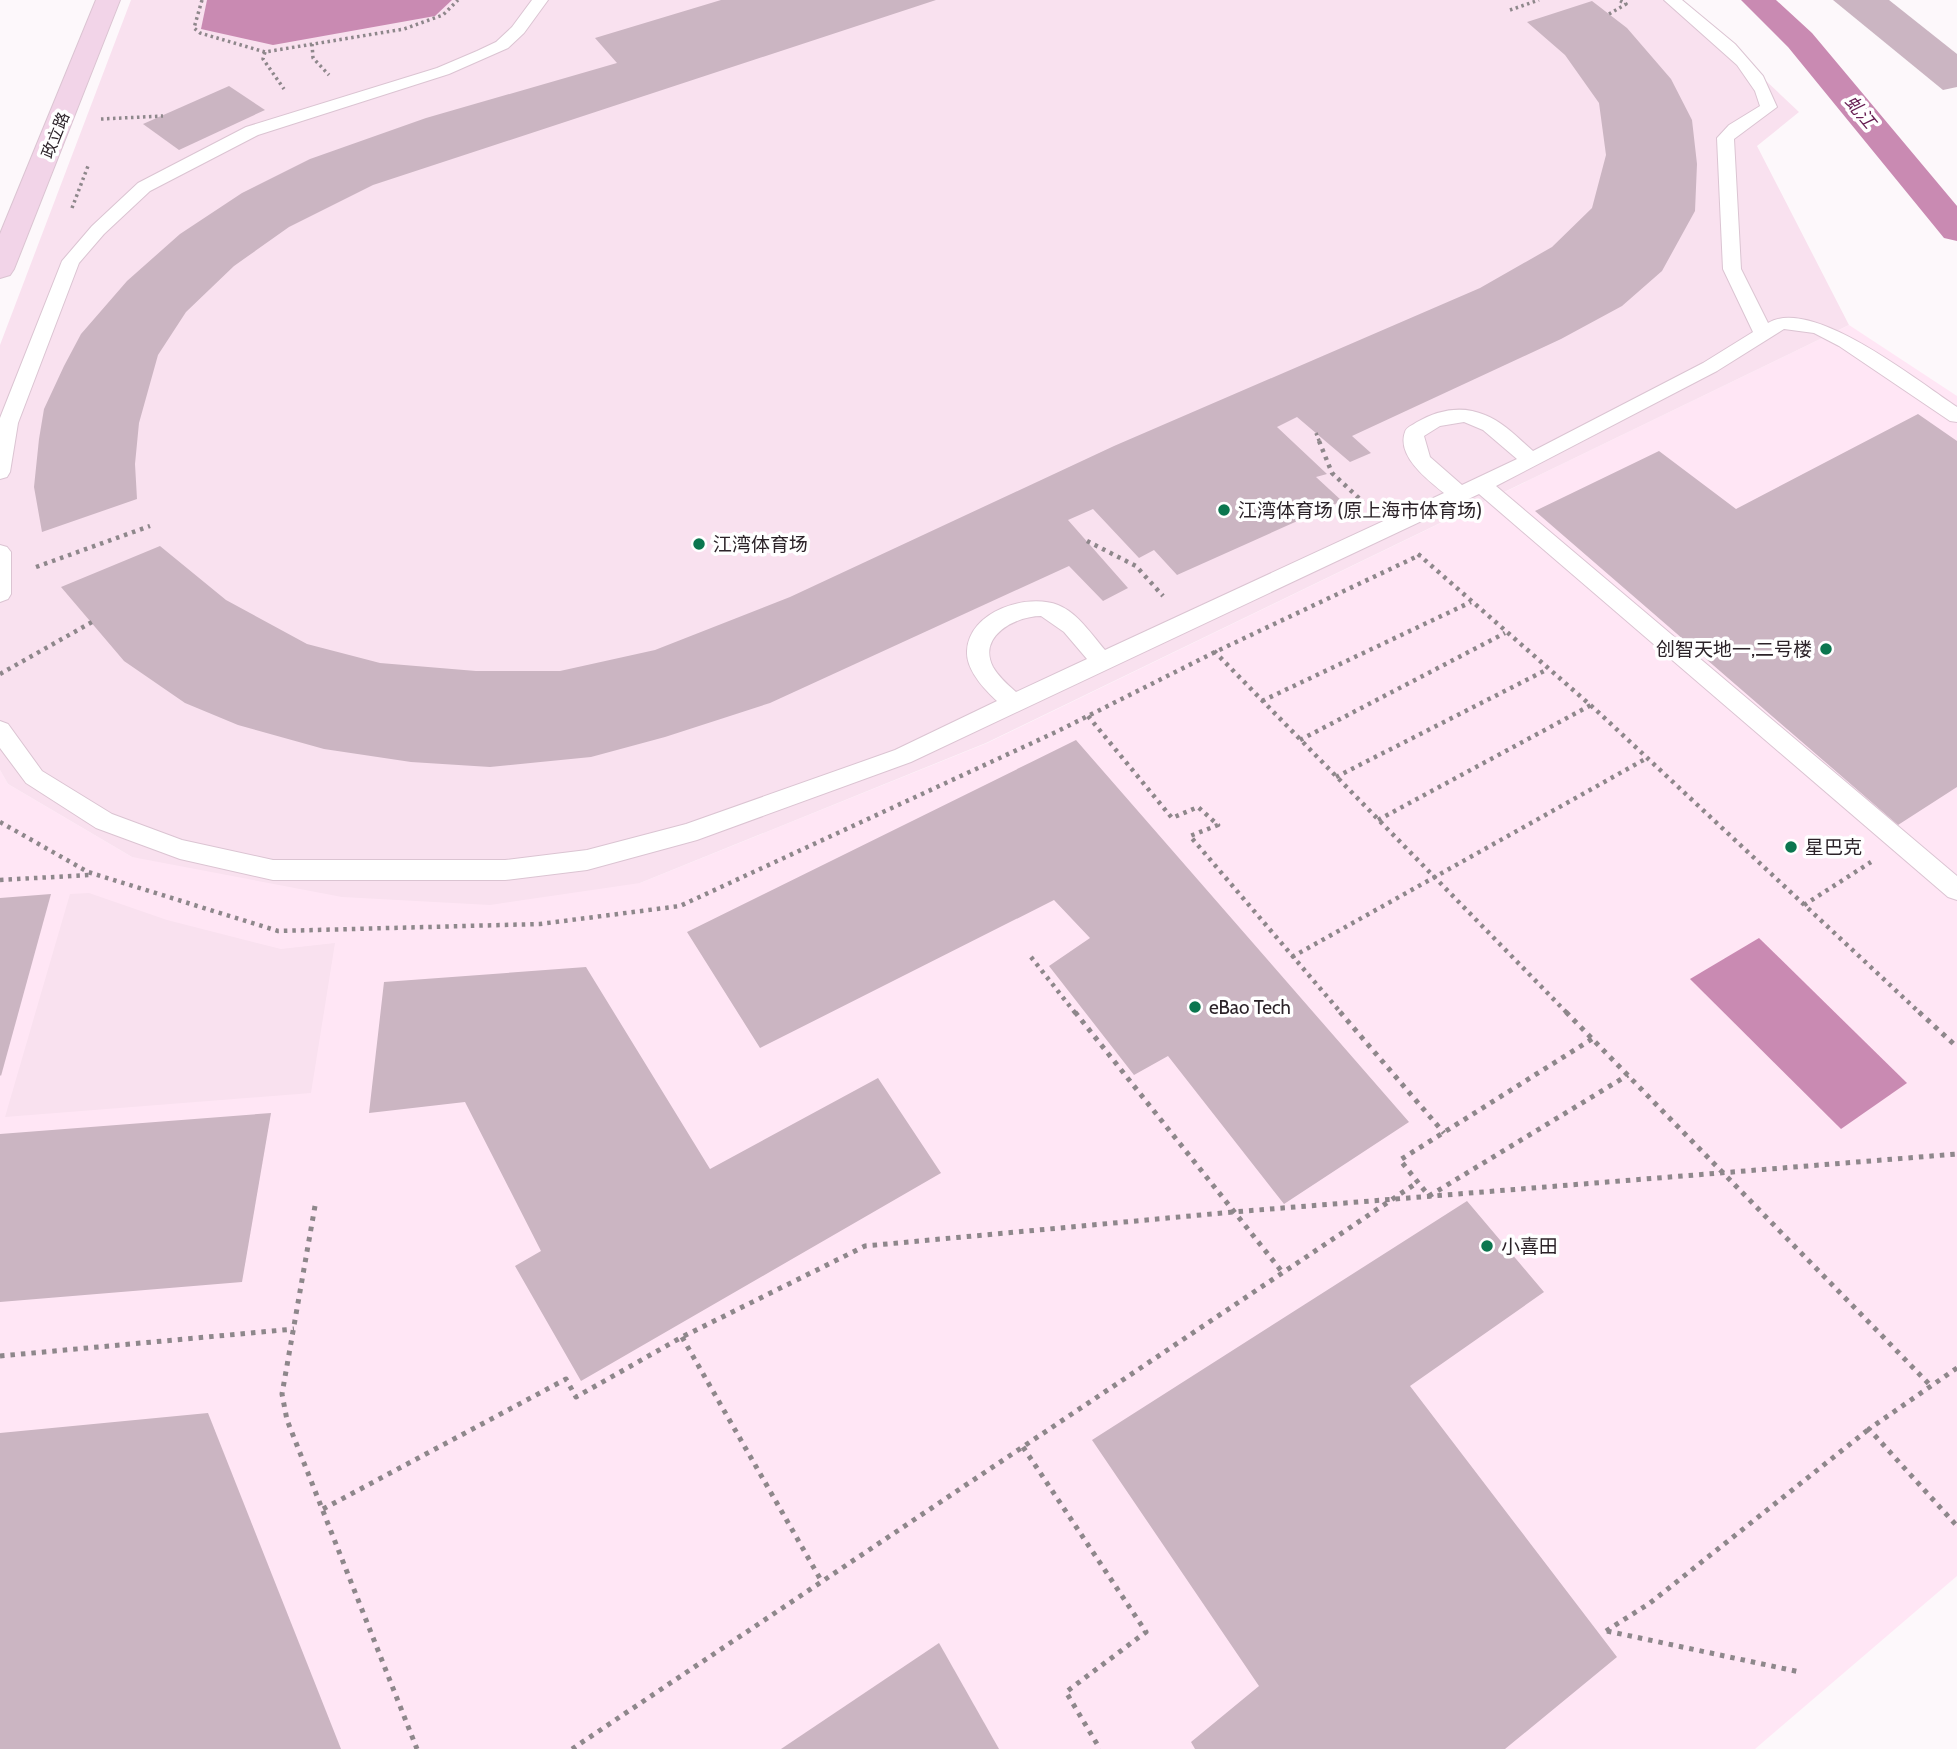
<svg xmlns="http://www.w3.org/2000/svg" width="1957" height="1749" font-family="Cabin,'Noto Sans SC',sans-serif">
  <rect width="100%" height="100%" fill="#fdf8fb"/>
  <path fill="#ffe6f5" d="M1849,325l108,71v1180l-202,173h-1755v-979l8,14 124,73 508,26 347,-140z"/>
  <g fill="#f9e1ef">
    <path d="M131,0h1549l119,112 -42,34 92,179 -863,418 -346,140 -150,22 -148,-8 -210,-40 -124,-73 -8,-14v-425z"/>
    <path d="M89,893l78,27 114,29 54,-6 -24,150 -306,24 65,-223z"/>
  </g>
  <g fill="#c98ab2">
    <path d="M207,0h245l-17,16 -162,29 -72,-16z"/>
    <path d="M1759,938l148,145 -66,46 -151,-150z"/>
  </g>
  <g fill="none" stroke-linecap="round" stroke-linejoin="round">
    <path fill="#c98ab2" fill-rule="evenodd" d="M1741,0h35l36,33 145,173v35l-13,-3 -156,-191z"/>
  </g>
  <g fill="#cbb5c2">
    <path d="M721,0h215l-563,185 -84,42 -55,39 -48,46 -28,43 -19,68 -4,41 2,35 -95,33 -8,-45 5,-48 5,-30 20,-43 17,-32 46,-53 53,-47 62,-41 68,-34 116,-41 191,-55 -22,-25z"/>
    <path d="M1833,0h56l68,54v33l-14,3z"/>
    <path d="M1592,1l35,27 44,51 21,41 5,44 -2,47 -33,60 -40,35 -61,33 -209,97 19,17 -21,9 -53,-45 -20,10 50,47 -11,3 26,24 -165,74 -23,-25 -15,8 -46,-49 -25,11 60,68 -25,13 -34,-35 -299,137 -105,34 -74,20 -101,10 -79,-5 -87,-13 -86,-24 -53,-22 -61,-42 -63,-74 99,-41 66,54 81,44 73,19 96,8h84l95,-21 135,-53 324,-151 366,-158 72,-41 40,-39 14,-53 -7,-52 -34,-48 -38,-33z"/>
    <path d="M229,86l36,24 -86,40 -36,-26z"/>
    <path d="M1918,414l39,27v346l-59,38 -363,-314 124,-60 77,58z"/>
    <path d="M1076,740l333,382 -125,82 -116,-148 -34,19 -85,-109 41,-28 -36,-38 -294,148 -73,-116z"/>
    <path d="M51,894l-50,182 -1,-1v-177z"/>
    <path d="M586,967l124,202 168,-91 63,95 -360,208 -66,-115 26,-15 -76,-149 -96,11 15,-131z"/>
    <path d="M271,1113l-29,169 -242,20v-168z"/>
    <path d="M1467,1201l77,91 -134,94 207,271 -112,92h-310l-4,-7 68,-56 -167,-246z"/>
    <path d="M208,1413l133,336h-341v-316z"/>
    <path d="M939,1643l60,106h-218z"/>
  </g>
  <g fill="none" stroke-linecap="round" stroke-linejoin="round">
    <g stroke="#dbc4d2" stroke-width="2">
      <g id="service">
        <path d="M532,0h16l-24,33 -16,15 -59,26 -191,61 -108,56 -46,43 -25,29 -61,160 -8,49 -3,5 -7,2v-61l62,-157 30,-35 46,-43 108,-56 191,-59 40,-17 19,-9 16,-15z"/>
        <path d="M1664,0h18l53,44 28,32 14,31 -43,32 7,130 27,54c44,-27 151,59 189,84v15l-7,-1 -111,-75 -25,-13 -30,-4 -67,42 -221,115 461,390v24l-9,-3 -469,-403 -568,268 -214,78 -110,30 -82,10h-232l-93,-21 -84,-31 -70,-45 -26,-35v-27l8,3 34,47 70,43 70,26 91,20h232l82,-10 99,-26 209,-74 102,-49c-13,-12 -31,-31 -30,-50 2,-40 60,-58 91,-46 20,8 33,29 47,45l339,-157c-15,-12 -48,-37 -39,-61 1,-5 8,-7 12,-10 21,-12 45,-17 68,-7 18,7 33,23 48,36l170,-88 50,-31 -30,-63 -6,-131 12,-13 31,-19 -5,-15 -18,-26zM1464,422l19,8 34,29 -55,26 -32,-28 -6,-21 16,-10zM1041,616l23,16 23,27 -71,33c-8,-7 -17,-15 -23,-25 -16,-31 23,-51 48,-51z"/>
        <path d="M0,545l7,2 4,5v42l-3,5 -8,3z"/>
      </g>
    </g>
    <g stroke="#dbc4d2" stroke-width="2">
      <path id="secondary" d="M96,0h24l-106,269 -4,6 -10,3v-44z"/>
    </g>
    <g stroke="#8e878b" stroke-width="3.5" stroke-dasharray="2.5 3.5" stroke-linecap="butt">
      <path d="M202,0l-8,28 6,5 65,19 139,-23 39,-14 15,-15"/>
      <path d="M1510,10l29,-10"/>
      <path d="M1609,14l17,-10 -7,-4"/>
      <path d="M312,44l1,14 16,17"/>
      <path d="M265,52l-2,7 21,30"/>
      <path d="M101,119l62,-3"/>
      <path d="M72,208l16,-42"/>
      <path d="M1316,433l4,10"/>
    </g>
    <g stroke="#8e878b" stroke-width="4.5" stroke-dasharray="3.5 5" stroke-linecap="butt">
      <path d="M1319,441l13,32 31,29"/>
      <path d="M1087,541l49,25 27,30"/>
      <path d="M1418,554l178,156 325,304"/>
      <path d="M36,567l114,-41"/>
      <path d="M1214,651l354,363"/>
      <path d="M0,674l92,-52"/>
      <path d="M1262,701l209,-99"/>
      <path d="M1088,716l84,102 26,-11 20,18 -28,11 152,178"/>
      <path d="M1300,740l205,-107"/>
      <path d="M1336,777l212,-108"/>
      <path d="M1378,820l213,-115"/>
      <path d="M0,822l88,50 190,59 262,-7 140,-18 378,-175 157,-79 205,-97"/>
      <path d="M0,880l89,-5"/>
      <path d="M1804,905l67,-43"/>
      <path d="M1031,957l45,57"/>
      <path d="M1292,957l355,-199"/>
    </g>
    <g stroke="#8e878b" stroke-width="5" stroke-dasharray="4.5 6" stroke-linecap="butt">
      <path d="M1075,1012l208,261"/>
      <path d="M1340,1012l104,121"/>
      <path d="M1566,1012l366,375"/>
      <path d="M1919,1012l38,35"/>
      <path d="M1592,1039l-192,121 29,36 199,-121"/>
      <path d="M315,1206l-33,188 5,26 130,329"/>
      <path d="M682,1337l140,245"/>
      <path d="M0,1356l294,-27"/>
      <path d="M1957,1368l-88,61 88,97"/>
      <path d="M1023,1447l123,185 -80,60 34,57"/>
      <path d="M323,1509l243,-130 10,18 106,-60 183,-91 368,-34 724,-58"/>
      <path d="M1606,1631l44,-28 219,-174"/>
      <path d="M1607,1631l193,41"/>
      <path d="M572,1749l846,-567"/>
    </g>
    <use href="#service" fill="#fff" fill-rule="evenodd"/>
    <use href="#secondary" fill="#f2d4e8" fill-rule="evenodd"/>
  </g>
  <g fill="#0b764f" stroke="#fff" stroke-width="2.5">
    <circle cx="1224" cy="510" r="7"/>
    <circle cx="699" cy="544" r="7"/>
    <circle cx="1826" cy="649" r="7"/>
    <circle cx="1791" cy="847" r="7"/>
    <circle cx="1195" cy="1007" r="7"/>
    <circle cx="1487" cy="1246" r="7"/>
  </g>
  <g text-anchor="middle" stroke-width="7" stroke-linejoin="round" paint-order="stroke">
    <g font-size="16" fill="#2c2329" stroke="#fff">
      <text transform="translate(55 135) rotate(-68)" y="6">政立路</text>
    </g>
    <g font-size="18" font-style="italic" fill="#651b50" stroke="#fff">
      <text transform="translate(1860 112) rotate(50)" y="6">虬江</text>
    </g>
    <g font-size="19" fill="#2c2329" stroke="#fff" text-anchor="start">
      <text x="1238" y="517">江湾体育场 (原上海市体育场)</text>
      <text x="713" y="551">江湾体育场</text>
      <text x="1812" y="656" text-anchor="end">创智天地一,二号楼</text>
      <text x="1805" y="854">星巴克</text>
      <text x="1209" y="1014">eBao Tech</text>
      <text x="1501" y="1253">小喜田</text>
    </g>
  </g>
</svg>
